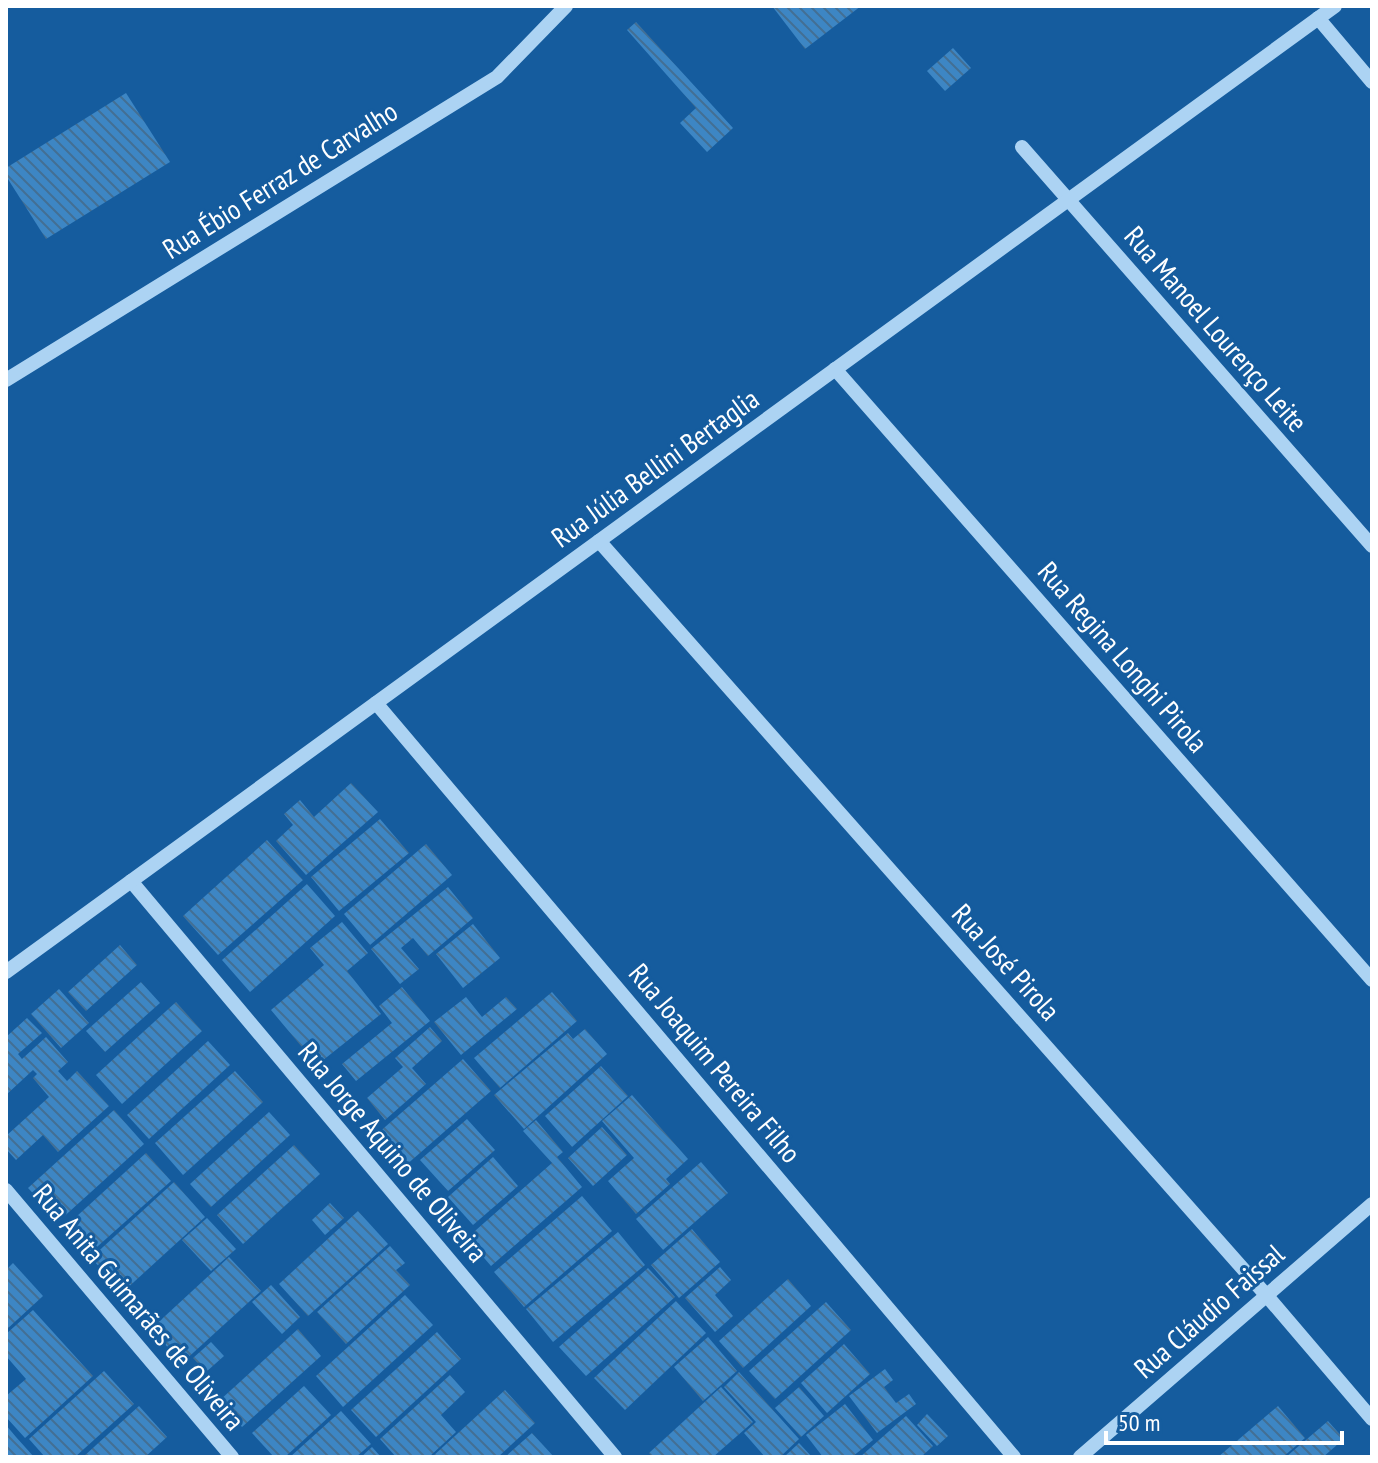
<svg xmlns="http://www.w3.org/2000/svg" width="1378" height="1463" font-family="'PT Sans Narrow',sans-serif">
  <defs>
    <pattern id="building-back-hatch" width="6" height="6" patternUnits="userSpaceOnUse" patternTransform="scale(2)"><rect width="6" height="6" fill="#3d86c4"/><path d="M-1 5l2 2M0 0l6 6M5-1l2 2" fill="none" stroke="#436f94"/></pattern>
  </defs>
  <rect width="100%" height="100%" fill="#155c9e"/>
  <g fill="url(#building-back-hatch)">
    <path d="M772,6h89l-56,43z"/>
    <path d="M636,22l97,106 -26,24 -27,-29 16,-15 -69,-78z"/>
    <path d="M953,48l18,20 -26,23 -18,-20z"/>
    <path d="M126,93l44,69 -124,77 -40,-63v-8z"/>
    <path d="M351,783l27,29 -72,63 -30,-34 17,-16 -9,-11 16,-14 14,17z"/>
    <path d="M380,819l29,34 -70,58 -28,-34z"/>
    <path d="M267,840l36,40 -85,75 -35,-39z"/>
    <path d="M426,844l26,31 -82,70 -26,-31z"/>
    <path d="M307,884l28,32 -85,76 -28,-32z"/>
    <path d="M448,887l25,31 -45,38 -15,-18 -12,10 18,21 -19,15 -29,-35z"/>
    <path d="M342,922l26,31 -21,18 34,43 -64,51 -46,-55 53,-45 -14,-17z"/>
    <path d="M473,924l27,34 -37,30 -27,-34z"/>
    <path d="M120,945l17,20 -51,46 -18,-19z"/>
    <path d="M141,982l19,21 -55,49 -19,-21z"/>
    <path d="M402,987l28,34 -74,60 -14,-17 50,-41 -13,-17z"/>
    <path d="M59,989l30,34 -28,25 -30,-34z"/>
    <path d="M552,992l25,29 -77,67 -26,-30z"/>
    <path d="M466,997l16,20 24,-20 11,12 -56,46 -27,-33z"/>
    <path d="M176,1002l26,29 -80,73 -26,-29z"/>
    <path d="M27,1018l15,15 -24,21 4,5 24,-22 22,25 -10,9 9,10 10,-10 32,35 -51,46 -15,-17 -27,25 -10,-11v-13l43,-39 -16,-19 4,-4 -4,-4 -27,25v-58z"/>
    <path d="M430,1027l12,14 -30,27 14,16 -41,36 -18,-22 36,-31 -8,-9z"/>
    <path d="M585,1029l22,25 -83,75 -30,-34 74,-62 5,6z"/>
    <path d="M208,1041l22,24 -81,74 -22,-24z"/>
    <path d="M463,1059l28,32 -86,75 -28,-32z"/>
    <path d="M601,1066l27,30 -56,51 -27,-31z"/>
    <path d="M235,1071l28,31 -80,73 -28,-32z"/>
    <path d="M632,1095l56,64 -22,20 4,5 -34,30 -28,-33 26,-23 -32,-37z"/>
    <path d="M114,1110l30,34 -85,77 -31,-33z"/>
    <path d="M269,1112l21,23 -79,72 -21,-23z"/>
    <path d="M467,1119l28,31 -47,41 -28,-31z"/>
    <path d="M536,1120l27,32 -6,5 25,30 -91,79 -24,-28 85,-75 -29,-32z"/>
    <path d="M602,1127l25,28 -34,31 -25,-28z"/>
    <path d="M294,1145l26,29 -77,70 -26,-29z"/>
    <path d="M146,1153l25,28 -82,73 -24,-27z"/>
    <path d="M493,1157l25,29 -45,39 -25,-28z"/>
    <path d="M701,1162l27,31 -65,57 -27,-31z"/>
    <path d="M174,1182l31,35 -82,75 -32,-34z"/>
    <path d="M582,1196l30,35 -88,76 -30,-35z"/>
    <path d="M330,1203l14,15 -19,17 -13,-15z"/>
    <path d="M358,1211l30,33 -80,72 -29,-32z"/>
    <path d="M207,1218l29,31 -25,22 -29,-31z"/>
    <path d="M692,1229l28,33 -41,36 -28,-33z"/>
    <path d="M618,1232l27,33 -92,77 -27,-33z"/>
    <path d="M390,1246l15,17 -9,7 14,15 -64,59 -29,-32z"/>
    <path d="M229,1257l32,34 -79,72 -31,-34z"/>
    <path d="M13,1263l30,33 -37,34v-60z"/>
    <path d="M720,1267l11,13 -16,15 18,21 -18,16 -30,-34z"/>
    <path d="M648,1268l27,29 -89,79 -27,-29z"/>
    <path d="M788,1279l23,27 -68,62 -24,-27z"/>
    <path d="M271,1285l29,32 -18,17 -30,-32z"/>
    <path d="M405,1295l28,30 -90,82 -27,-31z"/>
    <path d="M676,1301l30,32 -81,77 -31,-32z"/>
    <path d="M826,1302l25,28 -76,69 -26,-28z"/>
    <path d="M33,1310l60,66 -68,62 -19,-21v-21l20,-17 -20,-23v-22z"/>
    <path d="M298,1329l23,27 -79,71 -23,-26z"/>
    <path d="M437,1332l24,27 -85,78 -25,-27z"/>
    <path d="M708,1337l29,34 -34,30 -29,-34z"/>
    <path d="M211,1342l13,14 -18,16 -13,-14z"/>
    <path d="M844,1344l26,30 -43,39 -26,-30z"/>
    <path d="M885,1369l8,11 -9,7 12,16 13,-9 7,10 -39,29 -28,-37z"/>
    <path d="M104,1371l30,33 -59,53h-30l-16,-18z"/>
    <path d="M739,1372l60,67 -19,18h-15l-21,-24 12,-11 -32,-35z"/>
    <path d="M450,1375l15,17 -24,23 15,17 -27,25h-33l-16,-18z"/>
    <path d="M304,1386l27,29 -46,42h-11l-22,-24z"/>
    <path d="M721,1387l32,35 -40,35h-60l-4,-4z"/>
    <path d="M799,1387l25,29 -23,21 -26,-29z"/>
    <path d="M505,1390l30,33 -37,34h-66z"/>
    <path d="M845,1404l28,36 -21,17h-29l-17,-22z"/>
    <path d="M139,1406l28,31 -22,20h-62z"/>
    <path d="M1278,1406l27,32 -22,19h-65z"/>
    <path d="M341,1411l30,33 -15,13h-66z"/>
    <path d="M927,1414l21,22 -11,10 -20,-21z"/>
    <path d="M906,1416l27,30 -12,11h-61z"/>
    <path d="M1328,1421l16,18 -21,18h-37z"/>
    <path d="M6,1425l10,12 18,20h-28z"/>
    <path d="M532,1433l22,24h-49z"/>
    <path d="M799,1443l13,14h-28z"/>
    <path d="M372,1447l9,10h-20z"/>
  </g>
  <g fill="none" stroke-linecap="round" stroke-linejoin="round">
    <g stroke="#acd3f3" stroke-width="14">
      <path d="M1318,18l54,64"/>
      <path d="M1022,147l350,399"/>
      <path d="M835,369l537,611"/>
      <path d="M6,380l491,-303 69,-71"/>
      <path d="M599,541l668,755 105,123"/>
      <path d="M376,703l638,754"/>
      <path d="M131,881l484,576"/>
      <path d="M6,972l1329,-966"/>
      <path d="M6,1190l226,267"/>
      <path d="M1080,1457l292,-253"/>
    </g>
  </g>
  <g text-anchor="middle" stroke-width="6" stroke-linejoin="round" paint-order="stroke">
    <g font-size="28" fill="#fff" stroke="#155c9e">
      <text transform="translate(280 180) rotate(-32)" y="10">Rua Ébio Ferraz de Carvalho</text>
      <text transform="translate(1216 329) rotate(49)" y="10">Rua Manoel Lourenço Leite</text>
      <text transform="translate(655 468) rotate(-36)" y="10">Rua Júlia Bellini Bertaglia</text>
      <text transform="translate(1123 657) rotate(49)" y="10">Rua Regina Longhi Pirola</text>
      <text transform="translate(1006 962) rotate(48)" y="10">Rua José Pirola</text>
      <text transform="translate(715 1063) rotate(50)" y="10">Rua Joaquim Pereira Filho</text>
      <text transform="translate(393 1152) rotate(50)" y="10">Rua Jorge Aquino de Oliveira</text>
      <text transform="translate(139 1307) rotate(50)" y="10">Rua Anita Guimarães de Oliveira</text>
      <text transform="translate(1209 1311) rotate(-41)" y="10">Rua Cláudio Faissal</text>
    </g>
  </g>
  <rect width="1378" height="1463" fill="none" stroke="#ffffff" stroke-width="16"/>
  <path d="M1106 1431v12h236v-12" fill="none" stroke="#ffffff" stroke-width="4"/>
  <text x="1118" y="1431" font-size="24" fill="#ffffff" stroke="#155c9e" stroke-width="6" paint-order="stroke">50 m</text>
</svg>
